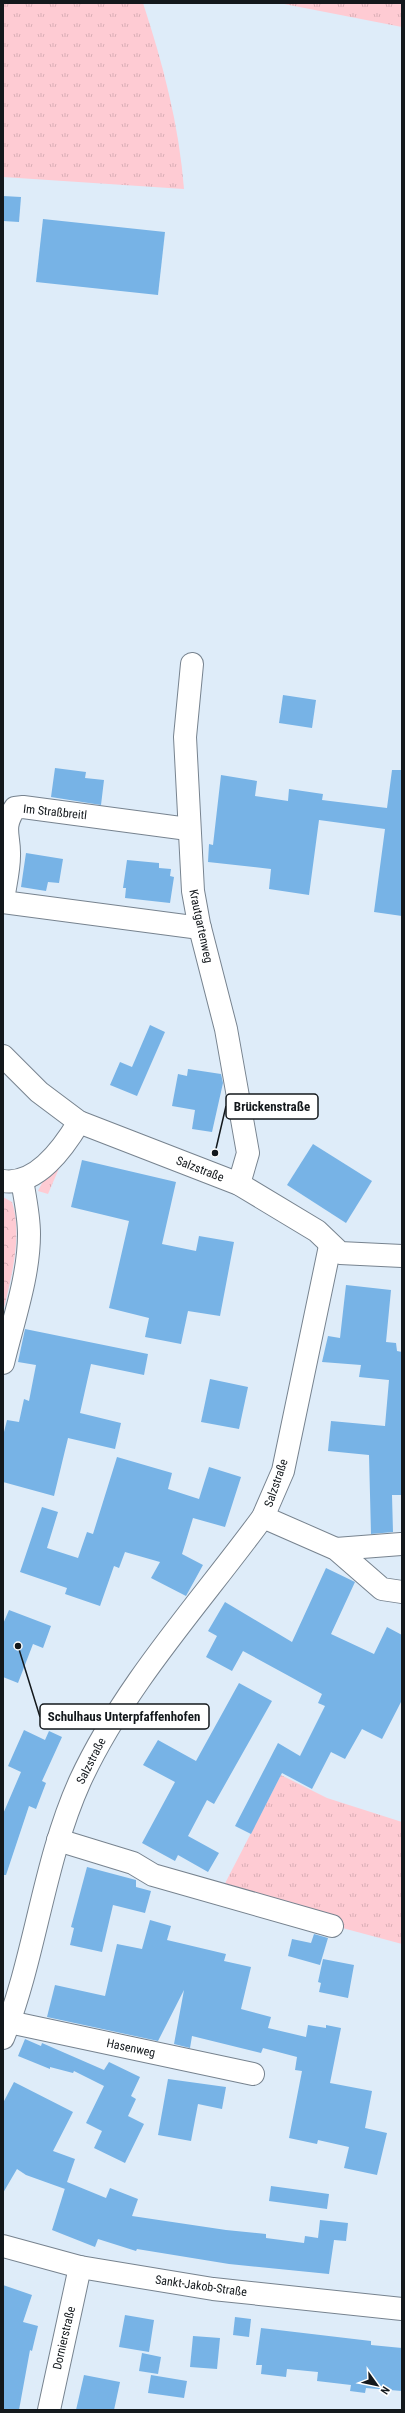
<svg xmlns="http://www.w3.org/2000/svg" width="405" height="2413" font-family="'Roboto Condensed',sans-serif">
  <defs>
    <pattern id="grass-tufts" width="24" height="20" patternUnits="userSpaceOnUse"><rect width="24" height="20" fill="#fecbd3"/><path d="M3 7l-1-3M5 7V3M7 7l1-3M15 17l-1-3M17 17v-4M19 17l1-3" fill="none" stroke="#d9aeb5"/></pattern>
    <pattern id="park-crowns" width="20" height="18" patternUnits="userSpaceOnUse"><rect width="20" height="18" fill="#fecbd3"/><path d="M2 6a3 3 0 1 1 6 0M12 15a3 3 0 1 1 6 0" fill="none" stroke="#d9aeb5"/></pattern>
  </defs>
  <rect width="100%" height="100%" fill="#deecf9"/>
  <g fill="url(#grass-tufts)">
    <path d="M3,3h140c20,61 36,122 41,186l-181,-12z"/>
    <path d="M279,3h123v24z"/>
    <path d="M63,1159l-15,35 -10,-3 6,-12z"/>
    <path d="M281,1775l46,23 75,24v122l-183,-49z"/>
  </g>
  <path fill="url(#park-crowns)" d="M3,1197l9,5c11,33 -1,77 -9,110z"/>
  <g fill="#77b3e6">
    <path d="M3,196l18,1 -2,25 -16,-1z"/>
    <path d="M43,219l122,13 -7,63 -122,-13z"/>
    <path d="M283,695l33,5 -4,28 -33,-5z"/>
    <path d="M55,768l31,4 -1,6 19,2 -3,25 -50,-8z"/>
    <path d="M392,770h10v146l-28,-4 11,-83 -66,-9 -10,75 -40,-6 2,-20 -63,-7 1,-18 4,1 8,-70 36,6 -2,15 33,5 1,-12 34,5 -1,6 65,8z"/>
    <path d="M26,853l37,6 -4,24 -11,-1 -2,9 -25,-4z"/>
    <path d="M127,860l32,3v5l12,1 -1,7 4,1 -4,26 -45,-5 1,-10h-3z"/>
    <path d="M150,1025l15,7 -28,64 -27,-11 10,-23 12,5z"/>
    <path d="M188,1069l33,5 2,9 -11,49 -20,-3 3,-19 -23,-4 6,-32 9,2z"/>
    <path d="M313,1144l59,37 -26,42 -59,-38z"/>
    <path d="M82,1160l94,22 -14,62 34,7 3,-15 35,6 -14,74 -32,-5 -7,33 -36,-7 4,-19 -40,-10 20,-87 -58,-14z"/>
    <path d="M346,1285l45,5 -5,52 10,1 1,8 5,1v143h-10l1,37 -22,2 -2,-79 -41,-4 3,-30 54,5 4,-46 -30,-3 2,-12 -39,-3 6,-26 12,2z"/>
    <path d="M25,1329l123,25 -4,21 -53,-11 -11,49 41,10 -6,26 -47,-11 -14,58 -51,-14v-46l4,-16 12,2 5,-23 5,2 7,-36 -18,-3z"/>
    <path d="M210,1379l38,8 -9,42 -38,-7z"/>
    <path d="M117,1457l55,16 -4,16 31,10 10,-32 32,10 -16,50 -32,-9 -11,36 21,11 -17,31 -35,-18 9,-16 -35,-10 -6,16 -5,-2 -14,40 -35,-12 2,-6 -47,-16 22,-65 16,5 -11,36 31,10 9,-26 6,2z"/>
    <path d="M326,1568l29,14 -24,52 43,20 13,-27 15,8v65l-20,39 -20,-10 -17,30 -14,-7 -19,37 -30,-16 -31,61 -16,-8 43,-83 22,13 25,-50 -7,-3 4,-9 -79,-43 -11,20 -26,-14 11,-21 -9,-5 17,-29 67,40z"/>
    <path d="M9,1610l42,16 -8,22 -10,-4 -15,39 -15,-6v-53z"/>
    <path d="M239,1683l33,18 -58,103 -7,-4 -19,36 31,17 -11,19 -30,-17 -3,6 -33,-18 33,-61 -32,-17 15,-25 38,21z"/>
    <path d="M24,1730l21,10 4,-9 13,6 -20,44 4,2 -10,26 -7,-3 -23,69h-3v-61l18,-42 -13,-6z"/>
    <path d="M87,1867l49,13v7l15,4 -6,22 -32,-8 -11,47 -32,-7 4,-17 -3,-1z"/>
    <path d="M150,1920l21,6 -4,14 59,14 -2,7 27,6 -10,42 30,8 -3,11 38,9 2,-12 18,3v-3l15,3 -11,55 42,8 -7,37 22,5 -10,42 -33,-7 5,-21 -31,-7 -1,4 -28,-6 13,-67 -7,-1 2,-13 -34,-9 -2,5 -69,-17 -2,12 -16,-4 10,-54 -26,51 -111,-24 8,-32 50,11 12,-52 25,5z"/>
    <path d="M314,1934l14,4 -8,27 -32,-9 4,-17 19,4z"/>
    <path d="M323,1959l31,6 -6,33 -29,-6 2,-9 -3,-1z"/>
    <path d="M25,2039l16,7 1,-3 62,27 5,-8 31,15 -9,19 5,3 -8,17 16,8 -19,39 -31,-15 8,-17 -16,-8 18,-37 -30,-15 -1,2 -23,-6v2l-32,-13z"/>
    <path d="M168,2079l58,8 -4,22 -24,-5 -7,37 -33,-6z"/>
    <path d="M14,2082l59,30 -20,39 22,8 -8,23 39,16 4,-10 28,11 -6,17 94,14 40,4v4l38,5 1,-7 13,2 2,-18 28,3 -2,18 -12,-1 -5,34 -100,-10 -92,-15 -1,2 -38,-12 -3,8 -43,-17 14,-45 -1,4 -39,-14 -9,-6 -14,24v-90z"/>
    <path d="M271,2186l58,8 -2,15 -58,-8z"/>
    <path d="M3,2285l29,10 -9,27 15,4 -6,25 -2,-1 -11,60h-16z"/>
    <path d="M125,2315l29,5 -5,32 -30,-5z"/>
    <path d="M235,2317l16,2 -2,18 -16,-2z"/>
    <path d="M261,2328l110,13v4l31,3v43l-36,-3 -1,5 -15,-2 1,-6 -34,-4 1,-9 -31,-3 -1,8 -25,-3 1,-9h-6z"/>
    <path d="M193,2336l27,2 -3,31 -27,-2z"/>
    <path d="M142,2353l19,4 -3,17 -19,-3z"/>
    <path d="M84,2375l36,7 -6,28h-38z"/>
    <path d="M151,2375l36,6 -3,17 -36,-5z"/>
  </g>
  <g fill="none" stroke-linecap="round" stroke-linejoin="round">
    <g stroke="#77838f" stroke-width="24">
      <g id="minor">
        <path d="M192,664l-7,73 8,154 6,33 27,105 22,124 -9,31"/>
        <path d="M3,900c2,-14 6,-30 6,-44 1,-20 -8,-28 6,-48l8,-1 165,22"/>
        <path d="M3,902l197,26"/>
        <path d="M3,1056l36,36 40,30 160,62 78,47 23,22 62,3"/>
        <path d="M3,1181c34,5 61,-34 76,-59"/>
        <path d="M3,1363c10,-42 26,-86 26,-129 0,-18 -4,-36 -7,-54"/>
        <path d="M263,1517l73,32 46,40 20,3"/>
        <path d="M336,1549l65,-5"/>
        <path d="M58,1840l75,23 20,12 179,51"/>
        <path d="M9,2022l244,52"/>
        <path d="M3,2038c33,-83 40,-175 77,-257 45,-97 120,-178 183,-264l20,-46 47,-225"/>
        <path d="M3,2246l77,21 133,22 189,20"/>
        <path d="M49,2410l31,-143"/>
      </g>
    </g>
    <use href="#minor" stroke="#fff" stroke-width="22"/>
  </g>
  <g text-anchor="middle" stroke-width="4" stroke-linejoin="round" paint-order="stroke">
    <g font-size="12" fill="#13181c" stroke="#fff">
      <text transform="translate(55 812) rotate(6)" y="4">Im Straßbreitl</text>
      <text transform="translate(201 926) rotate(78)" y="4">Krautgartenweg</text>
      <text transform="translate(200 1169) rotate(21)" y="4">Salzstraße</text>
      <text transform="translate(276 1483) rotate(-71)" y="4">Salzstraße</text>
      <text transform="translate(91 1761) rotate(-63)" y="4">Salzstraße</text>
      <text transform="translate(131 2048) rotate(12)" y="4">Hasenweg</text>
      <text transform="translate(201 2286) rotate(8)" y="4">Sankt-Jakob-Straße</text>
      <text transform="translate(64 2338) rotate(-77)" y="4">Dornierstraße</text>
    </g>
  </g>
  <path fill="none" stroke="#13181c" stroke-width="1.5" d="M215 1153L226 1106M18 1646L40 1717"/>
  <g fill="#13181c" stroke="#fff" stroke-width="1.5">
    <circle cx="215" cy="1153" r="4"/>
    <circle cx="18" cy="1646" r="4"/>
  </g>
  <g fill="#fff" stroke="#13181c" stroke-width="1.5">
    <rect x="226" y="1094" width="92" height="25" rx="4"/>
    <rect x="40" y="1704" width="169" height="25" rx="4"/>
  </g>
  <g font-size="13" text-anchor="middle" font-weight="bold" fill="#13181c">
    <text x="272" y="1111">Brückenstraße</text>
    <text x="124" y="1721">Schulhaus Unterpfaffenhofen</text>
  </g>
  <rect width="405" height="2413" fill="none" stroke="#13181c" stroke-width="8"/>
  <g transform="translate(377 2385) rotate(123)" stroke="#ffffff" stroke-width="3" paint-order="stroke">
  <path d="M0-3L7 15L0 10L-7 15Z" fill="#13181c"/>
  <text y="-6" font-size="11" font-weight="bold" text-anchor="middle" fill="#13181c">N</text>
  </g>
</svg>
